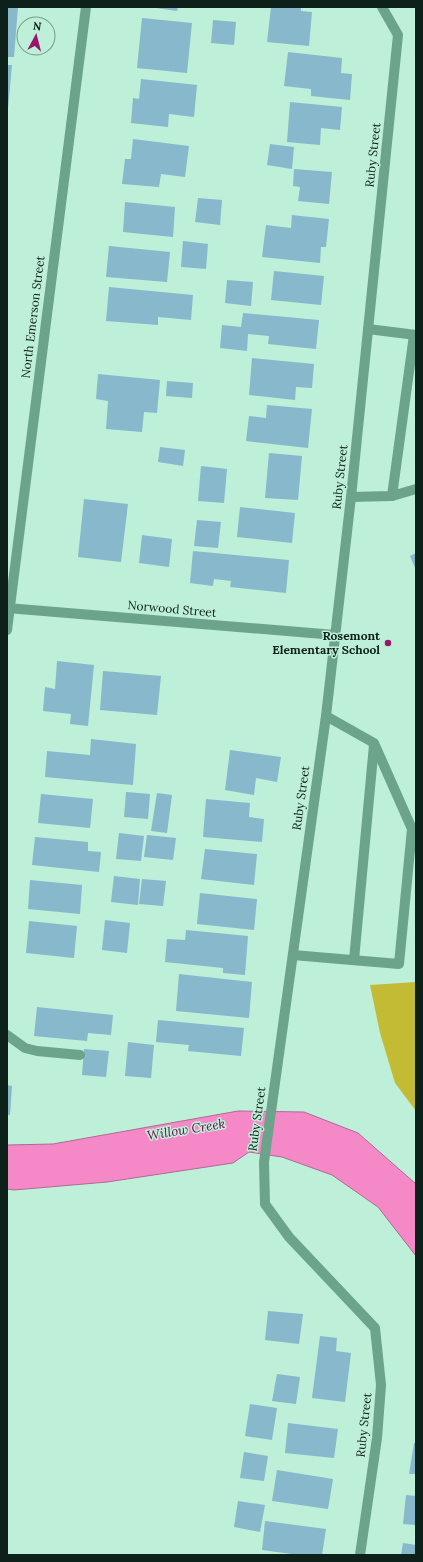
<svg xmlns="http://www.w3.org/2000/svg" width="423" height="1562" font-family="Lora,serif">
  <rect width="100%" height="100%" fill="#beefd8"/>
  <path fill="#c4bb35" d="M416,982v129l-21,-28 -15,-50 -10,-48z"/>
  <path fill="#f589c7" stroke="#af6a93" d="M238,1111l66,1 54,21 58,51v72l-38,-49 -46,-32 -50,-18 -33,-5 -16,11 -126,19 -93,8 -7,-1v-44l46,-1z"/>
  <g fill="#87b8cc">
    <path d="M7,7h11l-4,50h-7z"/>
    <path d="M149,7h29l-1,4z"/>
    <path d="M271,7h30v4l11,1 -3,34 -42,-4z"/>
    <path d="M142,18l50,5 -5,50 -50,-5z"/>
    <path d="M213,20l23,2 -2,23 -23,-2z"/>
    <path d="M288,52l54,6 -1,15 11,1 -2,26 -39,-4v-7l-27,-3z"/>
    <path d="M7,65h5l-4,44h-1z"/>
    <path d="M141,79l56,6 -3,32 -25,-3 -1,13 -37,-4 2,-25 6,1z"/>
    <path d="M290,102l52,5 -2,23 -19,-2 -1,17 -33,-3z"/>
    <path d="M133,139l56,7 -4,31 -24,-3 -2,13 -37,-3 3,-25h6z"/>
    <path d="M270,144l24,3 -2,22 -25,-4z"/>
    <path d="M294,169l38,3 -3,32 -31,-3 2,-14 -7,-1z"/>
    <path d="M198,198l24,2 -2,25 -25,-3z"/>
    <path d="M125,202l50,5 -2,30 -50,-5z"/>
    <path d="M292,215l37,4 -3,28h-5l-1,16 -58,-6 4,-32 25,3z"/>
    <path d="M183,241l25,3 -2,25 -25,-2z"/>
    <path d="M109,246l61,6 -3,30 -61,-5z"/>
    <path d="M274,271l50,5 -3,29 -50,-5z"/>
    <path d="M227,280l26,2 -2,24 -26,-3z"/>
    <path d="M109,287l84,8 -2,25 -33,-3v8l-52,-4z"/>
    <path d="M243,313l76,7 -3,29 -48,-5 1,-8 -21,-2 -1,17 -27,-3 2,-23 19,2z"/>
    <path d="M252,358l62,6 -2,24 -16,-1 -1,13 -46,-5z"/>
    <path d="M98,374l62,6 -3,33 -13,-1 -2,20 -36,-3 2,-28 -12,-2z"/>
    <path d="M167,381l26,2 -1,15 -26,-2z"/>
    <path d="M267,405l45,4 -4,39 -62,-7 3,-25 17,2z"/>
    <path d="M160,447l25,3 -2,16 -25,-4z"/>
    <path d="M269,453l33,3 -4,44 -33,-2z"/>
    <path d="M201,466l26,3 -3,34 -26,-2z"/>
    <path d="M84,499l44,5 -7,58 -43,-5z"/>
    <path d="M240,507l55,6 -3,30 -55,-6z"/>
    <path d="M197,520l24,2 -3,26 -24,-2z"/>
    <path d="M142,535l30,4 -3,28 -30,-4z"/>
    <path d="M193,551l96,9 -3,33 -56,-6 1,-6 -17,-2 -1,7 -23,-3z"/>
    <path d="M416,553v17l-6,-14z"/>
    <path d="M57,661l37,4 -6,61 -18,-2 1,-10 -28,-3 2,-24 10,2z"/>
    <path d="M103,671l58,5 -4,39 -57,-5z"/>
    <path d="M91,739l45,5 -3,41 -88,-8 2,-26 43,4z"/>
    <path d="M230,750l51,7 -4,25 -21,-4 -2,17 -29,-5z"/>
    <path d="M126,792l24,2 -2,25 -24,-2z"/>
    <path d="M157,793l15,2 -5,38 -16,-2z"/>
    <path d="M41,794l52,5 -3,29 -52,-5z"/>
    <path d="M206,799l44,4 -1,14 15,2 -2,23 -59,-5z"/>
    <path d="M119,833l25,3 -3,25 -25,-2z"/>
    <path d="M147,835l29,3 -3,22 -29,-3z"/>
    <path d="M35,837l53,5v9l13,1 -2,20 -67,-7z"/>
    <path d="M205,849l52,5 -3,31 -53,-6z"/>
    <path d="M114,876l26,3 -2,26 -27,-3z"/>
    <path d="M142,879l24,2 -3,25 -24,-2z"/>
    <path d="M30,880l52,5 -2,29 -52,-5z"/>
    <path d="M200,893l57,6 -3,31 -57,-6z"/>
    <path d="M105,920l25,3 -3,30 -25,-3z"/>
    <path d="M29,921l48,5 -3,32 -48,-5z"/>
    <path d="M186,930l62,6 -3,39 -22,-2v-5l-58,-6 2,-23 18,1z"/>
    <path d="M179,974l73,8 -3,36 -73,-7z"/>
    <path d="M37,1007l76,8 -2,20 -23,-2 -1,8 -53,-5z"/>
    <path d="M158,1020l86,8 -3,28 -53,-5 1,-6 -33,-3z"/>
    <path d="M128,1042l26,3 -3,33 -26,-2z"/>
    <path d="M84,1049l25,2 -3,26 -24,-2z"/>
    <path d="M7,1085l5,1 -2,29h-3z"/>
    <path d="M268,1311l35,3 -4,30 -34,-4z"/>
    <path d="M320,1336l17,2 -1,13 15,2 -6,49 -33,-4z"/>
    <path d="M277,1374l23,3 -4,27 -24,-3z"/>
    <path d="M250,1404l27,4 -5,32 -27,-4z"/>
    <path d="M288,1423l50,6 -4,29 -49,-5z"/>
    <path d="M414,1443h2v31h-7z"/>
    <path d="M244,1452l24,4 -4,25 -24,-3z"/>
    <path d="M277,1470l56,9 -5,30 -56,-8z"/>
    <path d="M406,1495l10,1v29l-13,-1z"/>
    <path d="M238,1501l27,4 -5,27 -26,-5z"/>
    <path d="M265,1521l61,8 -4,26h-23l-37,-5z"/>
    <path d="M403,1543l13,2v10h-15z"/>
  </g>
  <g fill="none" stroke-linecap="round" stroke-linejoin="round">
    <g stroke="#6ca38b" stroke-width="10">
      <path d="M368,329l48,6"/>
      <path d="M392,496l22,-161"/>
      <path d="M351,497l41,-1 24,-7"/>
      <path d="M7,608l328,27"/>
      <path d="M7,630l79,-623"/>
      <path d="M293,955l106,9 13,-135 -38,-86 -48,-27"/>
      <path d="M354,960l20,-215"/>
      <path d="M7,1035l18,13 12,3 43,4"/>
      <path d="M360,1555l17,-117 4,-53 -6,-57 -86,-91 -24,-33 -1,-42 62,-446 25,-219 47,-462 -16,-28"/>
    </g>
  </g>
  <circle fill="#97166e" stroke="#beefd8" stroke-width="1.5" cx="388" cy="643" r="4"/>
  <g text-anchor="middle" stroke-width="3" stroke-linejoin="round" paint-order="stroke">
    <g font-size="12" fill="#0d2019" stroke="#beefd8">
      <text transform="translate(373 155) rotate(-84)" y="4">Ruby Street</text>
      <text transform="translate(33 317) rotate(-83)" y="4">North Emerson Street</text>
      <text transform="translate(340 477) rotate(-84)" y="4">Ruby Street</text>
      <text transform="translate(172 609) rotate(5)" y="4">Norwood Street</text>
      <text transform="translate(301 798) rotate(-82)" y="4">Ruby Street</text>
      <text transform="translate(257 1119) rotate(-82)" y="4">Ruby Street</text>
      <text transform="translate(364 1425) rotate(-84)" y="4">Ruby Street</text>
    </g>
    <g font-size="12" font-weight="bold" fill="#0d2019" stroke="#beefd8" text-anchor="end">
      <text x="380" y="640">Rosemont<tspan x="380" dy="14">Elementary School</tspan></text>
    </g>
    <g font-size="13" font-style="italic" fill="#6d0a4e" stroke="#beefd8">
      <text transform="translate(186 1129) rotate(-9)" y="5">Willow Creek</text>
    </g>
  </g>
  <rect width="423" height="1562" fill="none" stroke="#0d2019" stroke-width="16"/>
  <g transform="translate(36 36) rotate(7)"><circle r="19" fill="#beefd8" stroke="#779c8c"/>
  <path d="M0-3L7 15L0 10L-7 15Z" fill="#97166e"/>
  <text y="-6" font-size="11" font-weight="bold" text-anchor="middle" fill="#0d2019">N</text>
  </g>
</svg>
